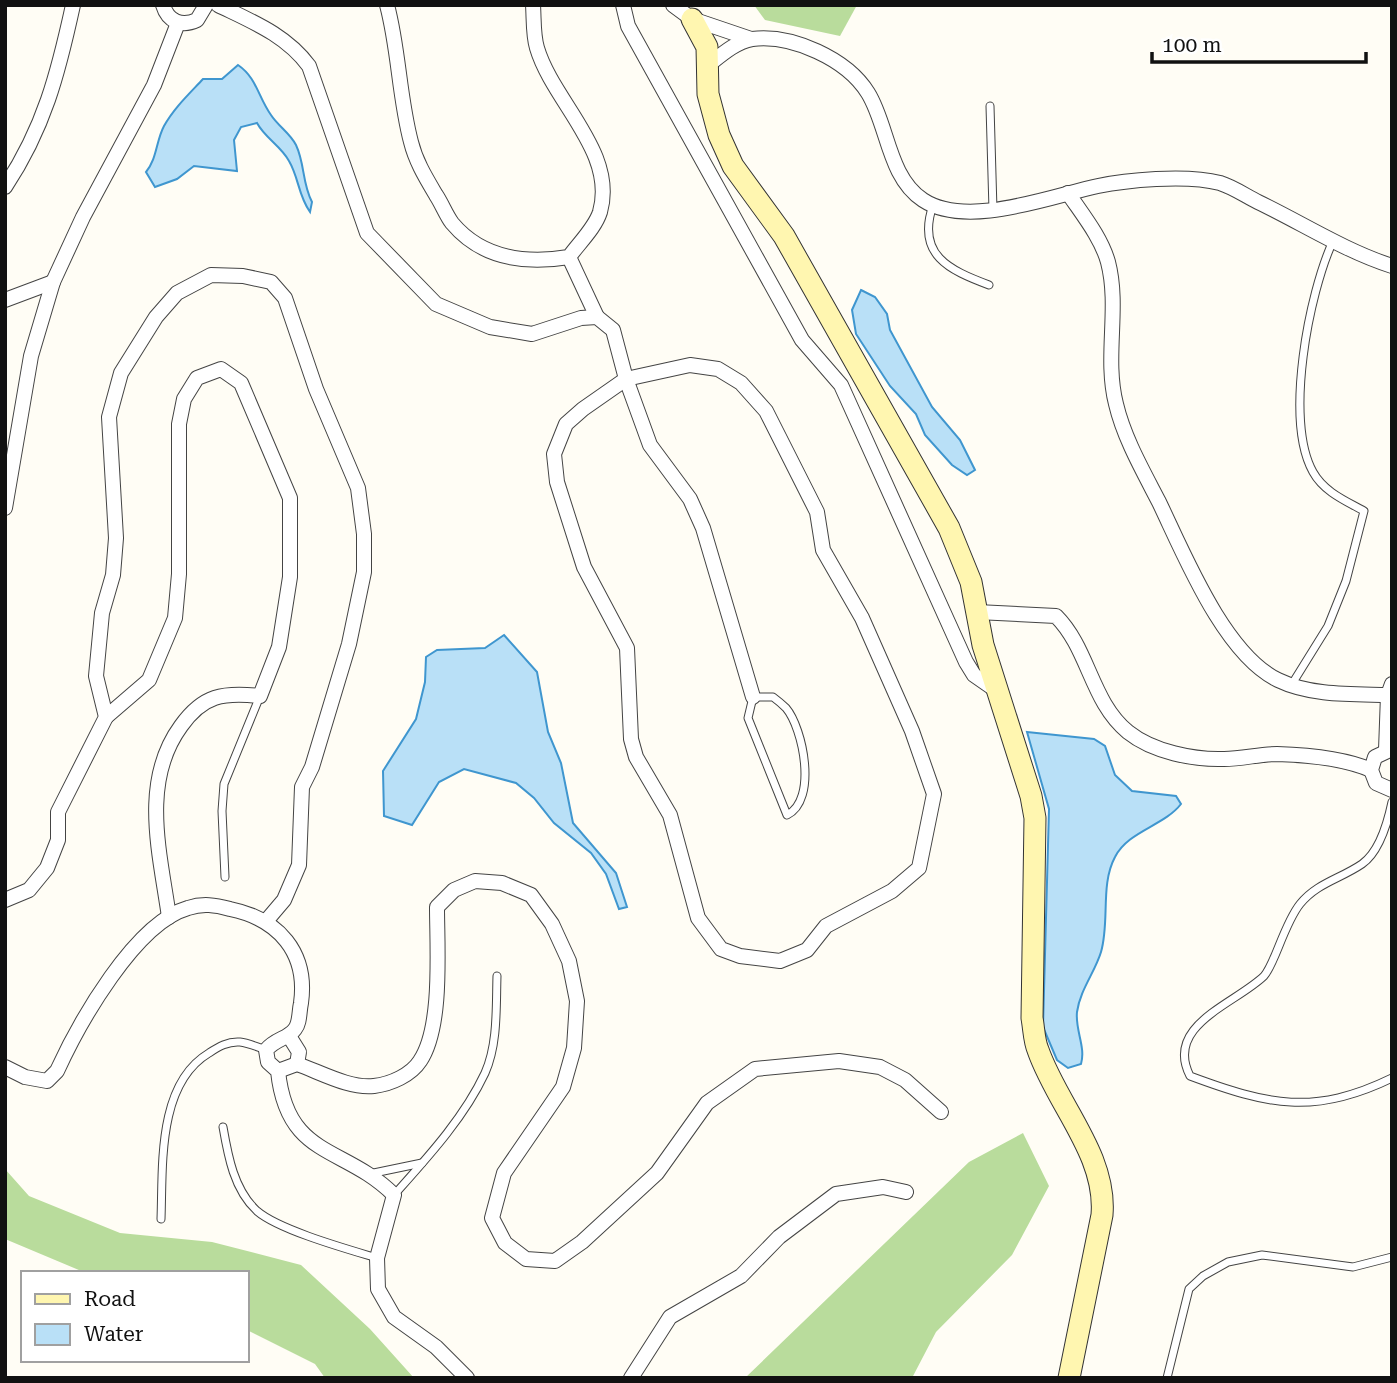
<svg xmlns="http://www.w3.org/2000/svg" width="1397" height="1383" font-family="'Roboto Serif',serif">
  <rect width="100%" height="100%" fill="#fffdf5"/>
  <g fill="#b9dc9c">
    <path d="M754,5h103l-17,31 -75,-16z"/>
    <path d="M1023,1133l26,53 -37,69 -76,77 -24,46h-167l224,-216z"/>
    <path d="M5,1169l24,27 91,37 92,9 89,23 69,64 44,49h-89l-10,-14 -68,-34v-57h-161l-81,-34z"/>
  </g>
  <g fill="#b9e0f7" stroke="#3f96cf" stroke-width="2">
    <path d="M238,65c19,13 20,32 33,50 7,11 19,18 25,30 9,19 6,38 16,57l-2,10c-12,-17 -11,-34 -21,-51 -8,-15 -24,-23 -32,-38l-16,4 -7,13 3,31 -43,-5 -17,13 -22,8 -9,-15c11,-13 10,-31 18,-46 10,-18 25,-32 39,-47h19z"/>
    <path d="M861,290l14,7 12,17 3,16 42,77 28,33 15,30 -8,5 -15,-10 -27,-30 -9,-21 -26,-28 -34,-52 -4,-24z"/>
    <path d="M504,635l33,37 11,60 13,31 12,60 43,50 11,34 -8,2 -13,-35 -15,-21 -37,-30 -20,-25 -18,-15 -52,-14 -25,13 -27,43 -28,-9 -1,-45 33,-52 9,-37 1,-25 11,-7 48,-2z"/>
    <path d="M1027,732l67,7 11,7 10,29 17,16 44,5 5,8c-17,22 -53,27 -66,53 -15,28 -5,64 -14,95 -6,20 -21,38 -24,60 -2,18 9,35 4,52l-13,4 -11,-8 -14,-33 6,-218z"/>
  </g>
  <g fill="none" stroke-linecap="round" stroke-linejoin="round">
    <g stroke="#444" stroke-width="9">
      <g id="lane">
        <path d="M990,106l3,104"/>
        <path d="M933,205c-17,50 16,65 56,80"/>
        <path d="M1292,684l36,-58 18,-45 18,-70c-18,-10 -40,-19 -51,-39 -29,-52 -4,-179 20,-231"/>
        <path d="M753,697h20c4,3 9,7 13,11 17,20 32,92 1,107l-39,-97z"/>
        <path d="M1392,802c-4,19 -13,50 -30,62 -22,15 -45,19 -62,40 -16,20 -25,60 -36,72 -29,28 -100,49 -74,100 78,29 124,40 202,2"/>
        <path d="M225,877l-3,-66 2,-27 36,-88"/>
        <path d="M223,1127c5,29 11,63 34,84 22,19 90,38 120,47"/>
        <path d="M369,1174l53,-11"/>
        <path d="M394,1195c33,-37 70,-77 91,-122 13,-29 11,-66 12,-97"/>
        <path d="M161,1219c2,-53 -4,-135 48,-166 9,-6 19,-12 31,-11 8,1 18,5 26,8"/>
        <path d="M1167,1378l22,-89 14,-13 25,-14 34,-7 91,12 39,-10"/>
      </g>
    </g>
    <g stroke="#444" stroke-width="16">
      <g id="street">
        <path d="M163,5c5,17 19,22 34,15l9,-15"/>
        <path d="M218,5c35,17 68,30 91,61l58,167 69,71 54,23 42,7 49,-16 16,-1 16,13 13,49 24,66 40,54 13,29 50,169"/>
        <path d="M387,5c12,45 12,92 24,137 5,20 15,36 25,53 6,9 10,20 16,28 30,36 74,41 117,34 10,-14 26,-29 31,-45 17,-60 -47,-110 -63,-164 -4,-13 -3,-29 -4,-43"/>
        <path d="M623,5l5,21 174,314 39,45 125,277 8,13 23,16"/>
        <path d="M673,5l19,14 59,20"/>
        <path d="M707,66c13,-10 28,-24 45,-27 40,-5 95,20 116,54 20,32 20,84 55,107 44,29 128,-4 175,-14 19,-4 40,-6 58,-7 20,-1 45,-1 64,4 13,4 26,13 38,19 44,21 87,49 134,64"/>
        <path d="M5,187c39,-59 53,-113 68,-182"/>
        <path d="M1068,193c14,21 33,44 40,69 12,46 -4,95 8,142 8,34 27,67 43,98 25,52 65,152 119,178 33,16 74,14 110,15"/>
        <path d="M569,257l28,60"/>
        <path d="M5,300l48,-18"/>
        <path d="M690,365l28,4 23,14 25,28 51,101 6,38 39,68 50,113 22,63 -15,74 -27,23 -66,35 -19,24 -27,11 -40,-5 -19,-7 -23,-31 -28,-103 -34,-58 -5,-18 -4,-91 -43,-81 -27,-85 -3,-28 12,-30 17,-15 43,-30z"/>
        <path d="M5,508l26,-152 22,-74 30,-65 71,-132 24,-62"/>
        <path d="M977,612l79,4c33,33 35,86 72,116 25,20 66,28 96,27 18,0 36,-5 53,-5 30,1 67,4 94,16"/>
        <path d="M106,717l43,-37 26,-62 4,-44v-150l5,-25 13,-21 24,-9 20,14 49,115v79l-11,70 -19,49c-37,-4 -57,-1 -79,30 -41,56 -21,127 -12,191"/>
        <path d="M1392,749l-17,8 -4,13 5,13 16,7"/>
        <path d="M1386,750l2,-55 4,-11"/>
        <path d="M5,900l24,-10 18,-22 11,-28v-28l48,-95 -10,-41 6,-63 11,-38 3,-37 -7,-121 12,-44 35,-56 21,-24 34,-18 32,1 28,6 14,16 31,91 42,99 6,46v38l-15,72 -37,123 -10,20 -3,78 -15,35 -17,20"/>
        <path d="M289,1036l10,16 -2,12"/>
        <path d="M5,1067l20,10 22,4 10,-10c22,-48 78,-148 131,-163 15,-5 27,-3 42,1 49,10 78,44 71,94 -2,9 -1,20 -6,26 -7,10 -19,9 -29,21l2,12 10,9c9,88 66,74 116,124l-17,63 1,31 16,28 42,30 31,31"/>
        <path d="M278,1071l19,-7c23,8 53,25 77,22 17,-2 37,-11 46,-25 23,-34 17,-114 17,-154l17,-17 21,-9 27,2 29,12 21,29 17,37 8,40 -3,47 -11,39 -59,86 -12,45 13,25 21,16 29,2 27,-19 75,-69 50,-70 48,-34 84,-8 41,6 25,13 36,32"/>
        <path d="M631,1378l39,-61 71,-41 38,-39 57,-43 47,-7 23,5"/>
      </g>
    </g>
    <g stroke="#333" stroke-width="23">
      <path id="secondary" d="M692,19l15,28 1,47 11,41 14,31 51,70 165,292 22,54 12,63 48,151 4,22 -3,200c2,11 2,23 6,32 19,55 69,105 64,165l-33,163"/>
    </g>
    <use href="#lane" stroke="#fff" stroke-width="7"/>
    <use href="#street" stroke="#fff" stroke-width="14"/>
    <use href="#secondary" stroke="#fff6b0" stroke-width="21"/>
  </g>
  <rect width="1397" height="1383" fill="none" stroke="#111111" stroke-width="14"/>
  <rect x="21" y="1271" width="228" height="91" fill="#ffffff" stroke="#a0a0a0" stroke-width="2"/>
  <rect x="35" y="1294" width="35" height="10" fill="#fff6b0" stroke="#a0a0a0" stroke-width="2"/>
  <text x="84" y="1306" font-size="21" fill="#111111">Road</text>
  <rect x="35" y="1324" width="35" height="21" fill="#b9e0f7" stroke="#a0a0a0" stroke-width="2"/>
  <text x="84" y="1341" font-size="21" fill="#111111">Water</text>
  <path d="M1152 52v10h214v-10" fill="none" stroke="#111111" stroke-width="3.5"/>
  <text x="1162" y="52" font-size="21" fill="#111111" stroke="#ffffff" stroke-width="5" paint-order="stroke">100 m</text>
</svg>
